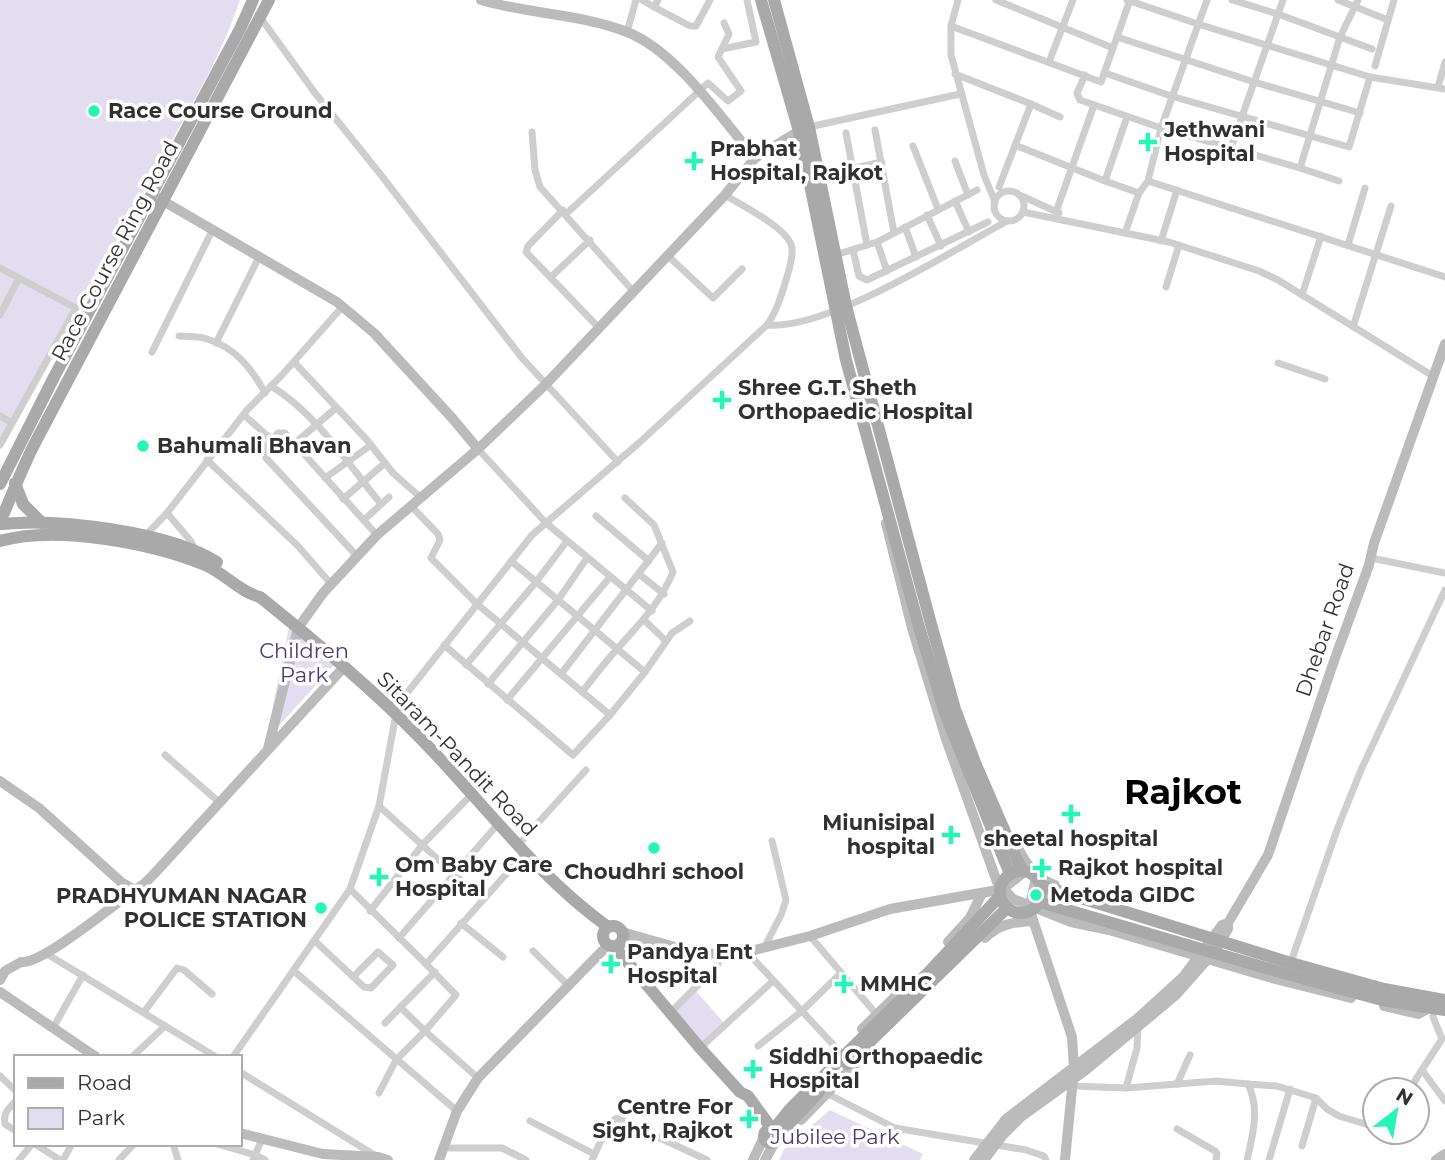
<svg xmlns="http://www.w3.org/2000/svg" width="1445" height="1160" font-family="Montserrat,sans-serif">
  <rect width="100%" height="100%" fill="#fff"/>
  <g fill="#e2deef">
    <path d="M0,0h240c-27,81 -79,152 -116,228l-124,217z"/>
    <path d="M290,622l47,40 -71,78z"/>
    <path d="M696,991l29,33 -25,24 -30,-35z"/>
    <path d="M830,1110l93,44 -3,6h-141l6,-12z"/>
  </g>
  <g fill="none" stroke-linecap="round" stroke-linejoin="round">
    <g stroke="#cecece" stroke-width="7">
      <path d="M642,0l12,7 4,-7"/>
      <path d="M958,0l-7,26v29l33,120 11,27"/>
      <path d="M996,0l117,48"/>
      <path d="M1127,0l71,24 172,53 75,12"/>
      <path d="M1232,0l46,14 94,35"/>
      <path d="M1338,0l50,20"/>
      <path d="M654,7l36,19h6l14,-26"/>
      <path d="M260,17l55,76 66,82 141,183 96,104"/>
      <path d="M951,26l150,56 29,-82"/>
      <path d="M627,32l9,-32"/>
      <path d="M1117,37l137,45 106,31"/>
      <path d="M722,49l34,-7 -9,-42"/>
      <path d="M1049,62l24,-62"/>
      <path d="M1375,66l19,-66"/>
      <path d="M1105,73l66,23 178,51 21,-70"/>
      <path d="M955,74l76,30 -32,83"/>
      <path d="M1085,75l-8,18 3,7 81,28 139,40 40,-131 18,-37"/>
      <path d="M1438,87l7,-25"/>
      <path d="M1031,104l29,13"/>
      <path d="M1127,117l-22,64 34,12 9,-12 13,-53 46,-128"/>
      <path d="M809,127l151,-33"/>
      <path d="M875,130l19,103"/>
      <path d="M532,132l3,38 5,17 94,105"/>
      <path d="M846,133l21,112"/>
      <path d="M1015,145l90,36"/>
      <path d="M913,146l25,63"/>
      <path d="M1231,148l52,-148"/>
      <path d="M955,161l13,34"/>
      <path d="M854,168l28,-6"/>
      <path d="M1300,168l39,13"/>
      <path d="M1148,181l297,96"/>
      <circle cx="1009" cy="206" r="15"/>
      <path d="M1022,196l37,17"/>
      <path d="M955,201l14,31"/>
      <path d="M563,210l-35,36 -2,6 73,76"/>
      <path d="M1023,212l146,30 90,29 19,9 155,96"/>
      <path d="M1056,212l38,-107"/>
      <path d="M566,214l142,-131 20,18 13,-10 -23,-34 11,-23 -5,-11"/>
      <path d="M927,215l14,31"/>
      <path d="M905,227l11,30"/>
      <path d="M1125,233l14,-40"/>
      <path d="M1161,241l16,-51"/>
      <path d="M877,242l10,29"/>
      <path d="M1348,245l17,-57"/>
      <path d="M853,250l6,26 8,4 121,-58"/>
      <path d="M667,255l46,43 29,-29"/>
      <path d="M835,255l42,-13 100,-52"/>
      <path d="M0,268l76,40 -76,137"/>
      <path d="M551,277l39,-37"/>
      <path d="M1166,287l13,-42"/>
      <path d="M1302,295l19,-59"/>
      <path d="M0,315l19,-37"/>
      <path d="M767,325c61,5 183,-73 240,-104"/>
      <path d="M1353,327l38,-121"/>
      <path d="M179,336c9,1 20,0 28,3 28,8 45,30 58,54"/>
      <path d="M216,343l43,-86"/>
      <path d="M152,352l60,-121"/>
      <path d="M294,362l73,78 26,33 27,24"/>
      <path d="M1278,363l47,16"/>
      <path d="M271,386c46,28 76,77 110,118"/>
      <path d="M244,415l28,25"/>
      <path d="M0,416l12,7"/>
      <path d="M295,443l41,-35"/>
      <path d="M478,449l68,74 106,88"/>
      <path d="M207,460l91,86 33,38"/>
      <path d="M325,478l46,-33"/>
      <path d="M343,499l42,-36"/>
      <path d="M411,506l27,28 2,6 -9,18 46,46 133,111 -37,40 -129,-110"/>
      <path d="M596,516l53,45"/>
      <path d="M364,520l25,-23"/>
      <path d="M143,538l24,-25"/>
      <path d="M197,552l-7,-12 -23,-27 80,-103 35,-35 61,-69"/>
      <path d="M357,556l-91,-98v-12l12,-13h7l92,102"/>
      <path d="M1371,558l74,15"/>
      <path d="M511,561l134,111 -35,43"/>
      <path d="M639,574l25,20"/>
      <path d="M644,620l22,21"/>
      <path d="M466,665l70,-83 31,-41"/>
      <path d="M645,672l27,-39 18,-12"/>
      <path d="M561,674l101,-131"/>
      <path d="M488,684l70,-84 29,-42"/>
      <path d="M582,692c12,-15 23,-30 36,-44 23,-26 41,-43 55,-76l-19,-47 -29,-27"/>
      <path d="M507,700l103,-123"/>
      <path d="M165,755l54,47"/>
      <path d="M379,806l103,93"/>
      <path d="M518,845l68,-75"/>
      <path d="M350,889l76,75 99,-111"/>
      <path d="M370,911l53,-67 48,-49"/>
      <path d="M461,923l42,34"/>
      <path d="M810,936l67,79"/>
      <path d="M399,938l99,-114"/>
      <path d="M315,941l49,46 7,1 22,-23 -15,-13 -25,25"/>
      <path d="M764,948l17,-33 5,-15 -14,-59"/>
      <path d="M533,951l36,35"/>
      <path d="M747,952l93,100"/>
      <path d="M47,954l169,103"/>
      <path d="M1292,959l46,-132 23,-57 84,-180"/>
      <path d="M426,964l30,31 -31,36 53,47"/>
      <path d="M294,971l163,140"/>
      <path d="M144,1012l33,-44 7,2 28,24"/>
      <path d="M670,1013l46,-46 7,-13"/>
      <path d="M385,1023l50,-51"/>
      <path d="M53,1028l30,-53"/>
      <path d="M758,1046l44,-35 39,-38"/>
      <path d="M700,1048l73,-67"/>
      <path d="M132,1057l33,-31"/>
      <path d="M233,1057l117,-168 29,-83 17,-92 7,-16 129,-163 108,-93 127,-117c10,-14 14,-29 19,-45 3,-10 7,-21 6,-32 -2,-19 -51,-43 -67,-53"/>
      <path d="M1422,1070l23,31"/>
      <path d="M240,1072l136,84"/>
      <path d="M0,1076l16,15"/>
      <path d="M1177,1084l13,-29"/>
      <path d="M1248,1084l29,2 39,12 11,11 12,7 36,11"/>
      <path d="M1073,1086l53,2 90,-7 32,3c12,25 5,50 -1,76"/>
      <path d="M1126,1088l11,-40 1,-20"/>
      <path d="M1411,1090l5,-11 26,-40 -9,-22 1,-9"/>
      <path d="M379,1093l17,-33 29,-29 -25,-24"/>
      <path d="M828,1094l67,34 131,22 18,6 2,4"/>
      <path d="M16,1101c-8,8 -13,12 -11,23l11,7"/>
      <path d="M530,1121l64,33"/>
      <path d="M1177,1129l38,22 2,3 -1,6"/>
      <path d="M35,1144l25,16"/>
      <path d="M173,1144l5,16"/>
      <path d="M217,1144l38,11 10,5"/>
      <path d="M1302,1146l14,-48"/>
      <path d="M443,1148h59l24,12"/>
      <path d="M19,1160l13,-16"/>
      <path d="M63,1160l9,-16"/>
      <path d="M119,1160l15,-16"/>
      <path d="M253,1160l9,-21"/>
      <path d="M592,1160l17,-37 8,-5 90,42"/>
      <path d="M1269,1160l21,-71"/>
    </g>
    <g stroke="#bbb" stroke-width="10">
      <path d="M481,0c47,14 100,14 146,32 49,19 94,86 128,126"/>
      <path d="M158,198l179,104 37,31 79,86 25,30"/>
      <path d="M886,523l26,105 34,111 51,143 16,17 58,23 38,8 166,49 76,19"/>
      <path d="M268,749l30,-121 25,-35 54,-58 101,-86 67,-64 180,-190 30,-37 44,-27"/>
      <path d="M0,781l39,27 82,74 14,8 9,-6 10,-10 190,-207"/>
      <path d="M1017,846c9,18 18,32 38,39"/>
      <path d="M1037,873l-7,32 2,12 40,120 2,31 -9,92"/>
      <path d="M622,932l67,19 18,3 40,-2 63,-16 80,-27 113,-20 26,-21"/>
      <path d="M985,938c14,-14 28,-16 48,-17"/>
      <path d="M948,942l22,-24 12,-25"/>
      <path d="M620,943h32"/>
      <path d="M0,980l5,-9 16,-9c20,3 94,-58 114,-72"/>
      <path d="M0,992l96,65"/>
      <path d="M1384,1006l34,8 13,-7"/>
      <path d="M862,1029l51,-50"/>
      <path d="M801,1120l62,-64"/>
      <path d="M240,1133l83,21 55,3 10,3"/>
      <path d="M439,1160l18,-49 21,-33 130,-133"/>
      <path d="M753,1160l11,-23"/>
      <path d="M765,1160l10,-18"/>
      <path d="M974,1160l32,-41 132,-101 45,-41 39,-52 6,-2"/>
      <path d="M984,1160l19,-25 18,-18 65,-47 90,-75 39,-44 13,-22v-6l40,-68 66,-194 35,-96 5,-22 71,-199"/>
      <path d="M1436,1160l9,-6"/>
    </g>
    <g stroke="#a9a9a9" stroke-width="12">
      <path d="M761,0l38,131 47,229 73,267 26,86 65,161"/>
      <path d="M774,0l35,127 37,179 85,318 24,85 21,56 46,106"/>
      <path d="M15,483l8,21 19,19"/>
      <path d="M0,484l54,-107 186,-348 13,-29"/>
      <path d="M0,522c12,-27 22,-54 36,-81l233,-441"/>
      <path d="M2,524c57,-6 166,8 215,38"/>
      <path d="M0,541c56,-16 152,2 205,24 19,8 35,27 55,32 57,46 113,92 164,145 60,62 113,134 184,185"/>
      <circle cx="613" cy="936" r="10"/>
      <path d="M614,946l86,102 40,44 8,4 24,33"/>
      <path d="M1291,963l93,26 61,11"/>
      <path d="M1419,1006l26,4"/>
      <path d="M847,1064l160,-156"/>
      <path d="M774,1129l16,-20 136,-134 74,-79"/>
      <circle cx="771" cy="1136" r="7"/>
      <path d="M778,1136l41,-44"/>
    </g>
    <g stroke="#a9a9a9" stroke-width="12">
      <circle cx="1021" cy="892" r="21"/>
      <path d="M1042,886l249,77"/>
      <path d="M1040,902l247,72 95,26 37,6"/>
    </g>
  </g>
  <g fill="#25f5b6" stroke="#fff" stroke-width="2.5">
    <circle cx="94" cy="111" r="7"/>
    <path d="M1144.5 131.5h7v7h7v7h-7v7h-7v-7h-7v-7h7z"/>
    <path d="M690.5 150.5h7v7h7v7h-7v7h-7v-7h-7v-7h7z"/>
    <path d="M718.5 389.5h7v7h7v7h-7v7h-7v-7h-7v-7h7z"/>
    <circle cx="143" cy="446" r="7"/>
    <path d="M1067.5 803.5h7v7h7v7h-7v7h-7v-7h-7v-7h7z"/>
    <path d="M947.5 824.5h7v7h7v7h-7v7h-7v-7h-7v-7h7z"/>
    <circle cx="654" cy="848" r="7"/>
    <path d="M1038.5 857.5h7v7h7v7h-7v7h-7v-7h-7v-7h7z"/>
    <path d="M375.5 866.5h7v7h7v7h-7v7h-7v-7h-7v-7h7z"/>
    <circle cx="1036" cy="895" r="7"/>
    <circle cx="321" cy="908" r="7"/>
    <path d="M607.5 953.5h7v7h7v7h-7v7h-7v-7h-7v-7h7z"/>
    <path d="M840.5 973.5h7v7h7v7h-7v7h-7v-7h-7v-7h7z"/>
    <path d="M749.5 1058.5h7v7h7v7h-7v7h-7v-7h-7v-7h7z"/>
    <path d="M745.5 1108.5h7v7h7v7h-7v7h-7v-7h-7v-7h7z"/>
  </g>
  <g text-anchor="middle" stroke-width="7" stroke-linejoin="round" paint-order="stroke">
    <g font-size="21" font-weight="bold" fill="#313131" stroke="#fff" text-anchor="start">
      <text x="108" y="118">Race Course Ground</text>
      <text x="1164" y="137">Jethwani<tspan x="1164" dy="24">Hospital</tspan></text>
      <text x="710" y="156">Prabhat<tspan x="710" dy="24">Hospital, Rajkot</tspan></text>
      <text x="738" y="395">Shree G.T. Sheth<tspan x="738" dy="24">Orthopaedic Hospital</tspan></text>
      <text x="157" y="453">Bahumali Bhavan</text>
      <text x="935" y="830" text-anchor="end">Miunisipal<tspan x="935" dy="24">hospital</tspan></text>
      <text x="1071" y="846" text-anchor="middle">sheetal hospital</text>
      <text x="395" y="872">Om Baby Care<tspan x="395" dy="24">Hospital</tspan></text>
      <text x="1058" y="875">Rajkot hospital</text>
      <text x="654" y="879" text-anchor="middle">Choudhri school</text>
      <text x="1050" y="902">Metoda GIDC</text>
      <text x="307" y="903" text-anchor="end">PRADHYUMAN NAGAR<tspan x="307" dy="24">POLICE STATION</tspan></text>
      <text x="627" y="959">Pandya Ent<tspan x="627" dy="24">Hospital</tspan></text>
      <text x="860" y="991">MMHC</text>
      <text x="769" y="1064">Siddhi Orthopaedic<tspan x="769" dy="24">Hospital</tspan></text>
      <text x="733" y="1114" text-anchor="end">Centre For<tspan x="733" dy="24">Sight, Rajkot</tspan></text>
    </g>
    <g font-size="21" fill="#313131" stroke="#fff">
      <text transform="translate(115 251) rotate(-62)" y="7">Race Course Ring Road</text>
      <text transform="translate(1325 630) rotate(-71)" y="7">Dhebar Road</text>
      <text transform="translate(457 754) rotate(46)" y="7">Sitaram-Pandit Road</text>
    </g>
    <g font-size="21" fill="#4a3971" stroke="#fff">
      <text x="304" y="658">Children<tspan x="304" dy="24">Park</tspan></text>
      <text x="835" y="1144">Jubilee Park</text>
    </g>
    <g font-size="35" font-weight="bold" fill="#000" stroke="#fff">
      <text x="1183" y="804">Rajkot</text>
    </g>
  </g>
  <rect x="14" y="1055" width="228" height="91" fill="#ffffff" stroke="#adadad" stroke-width="2"/>
  <rect x="28" y="1078" width="35" height="10" fill="#a9a9a9" stroke="#adadad" stroke-width="2"/>
  <text x="77" y="1090" font-size="21" fill="#313131">Road</text>
  <rect x="28" y="1108" width="35" height="21" fill="#e2deef" stroke="#adadad" stroke-width="2"/>
  <text x="77" y="1125" font-size="21" fill="#313131">Park</text>
  <g transform="translate(1396 1111) rotate(31)"><circle r="33" fill="#ffffff" stroke="#adadad" stroke-width="2"/>
  <path d="M0-5L12 26L0 18L-12 26Z" fill="#25f5b6"/>
  <text y="-10" font-size="19" font-weight="bold" text-anchor="middle" fill="#313131">N</text>
  </g>
</svg>
